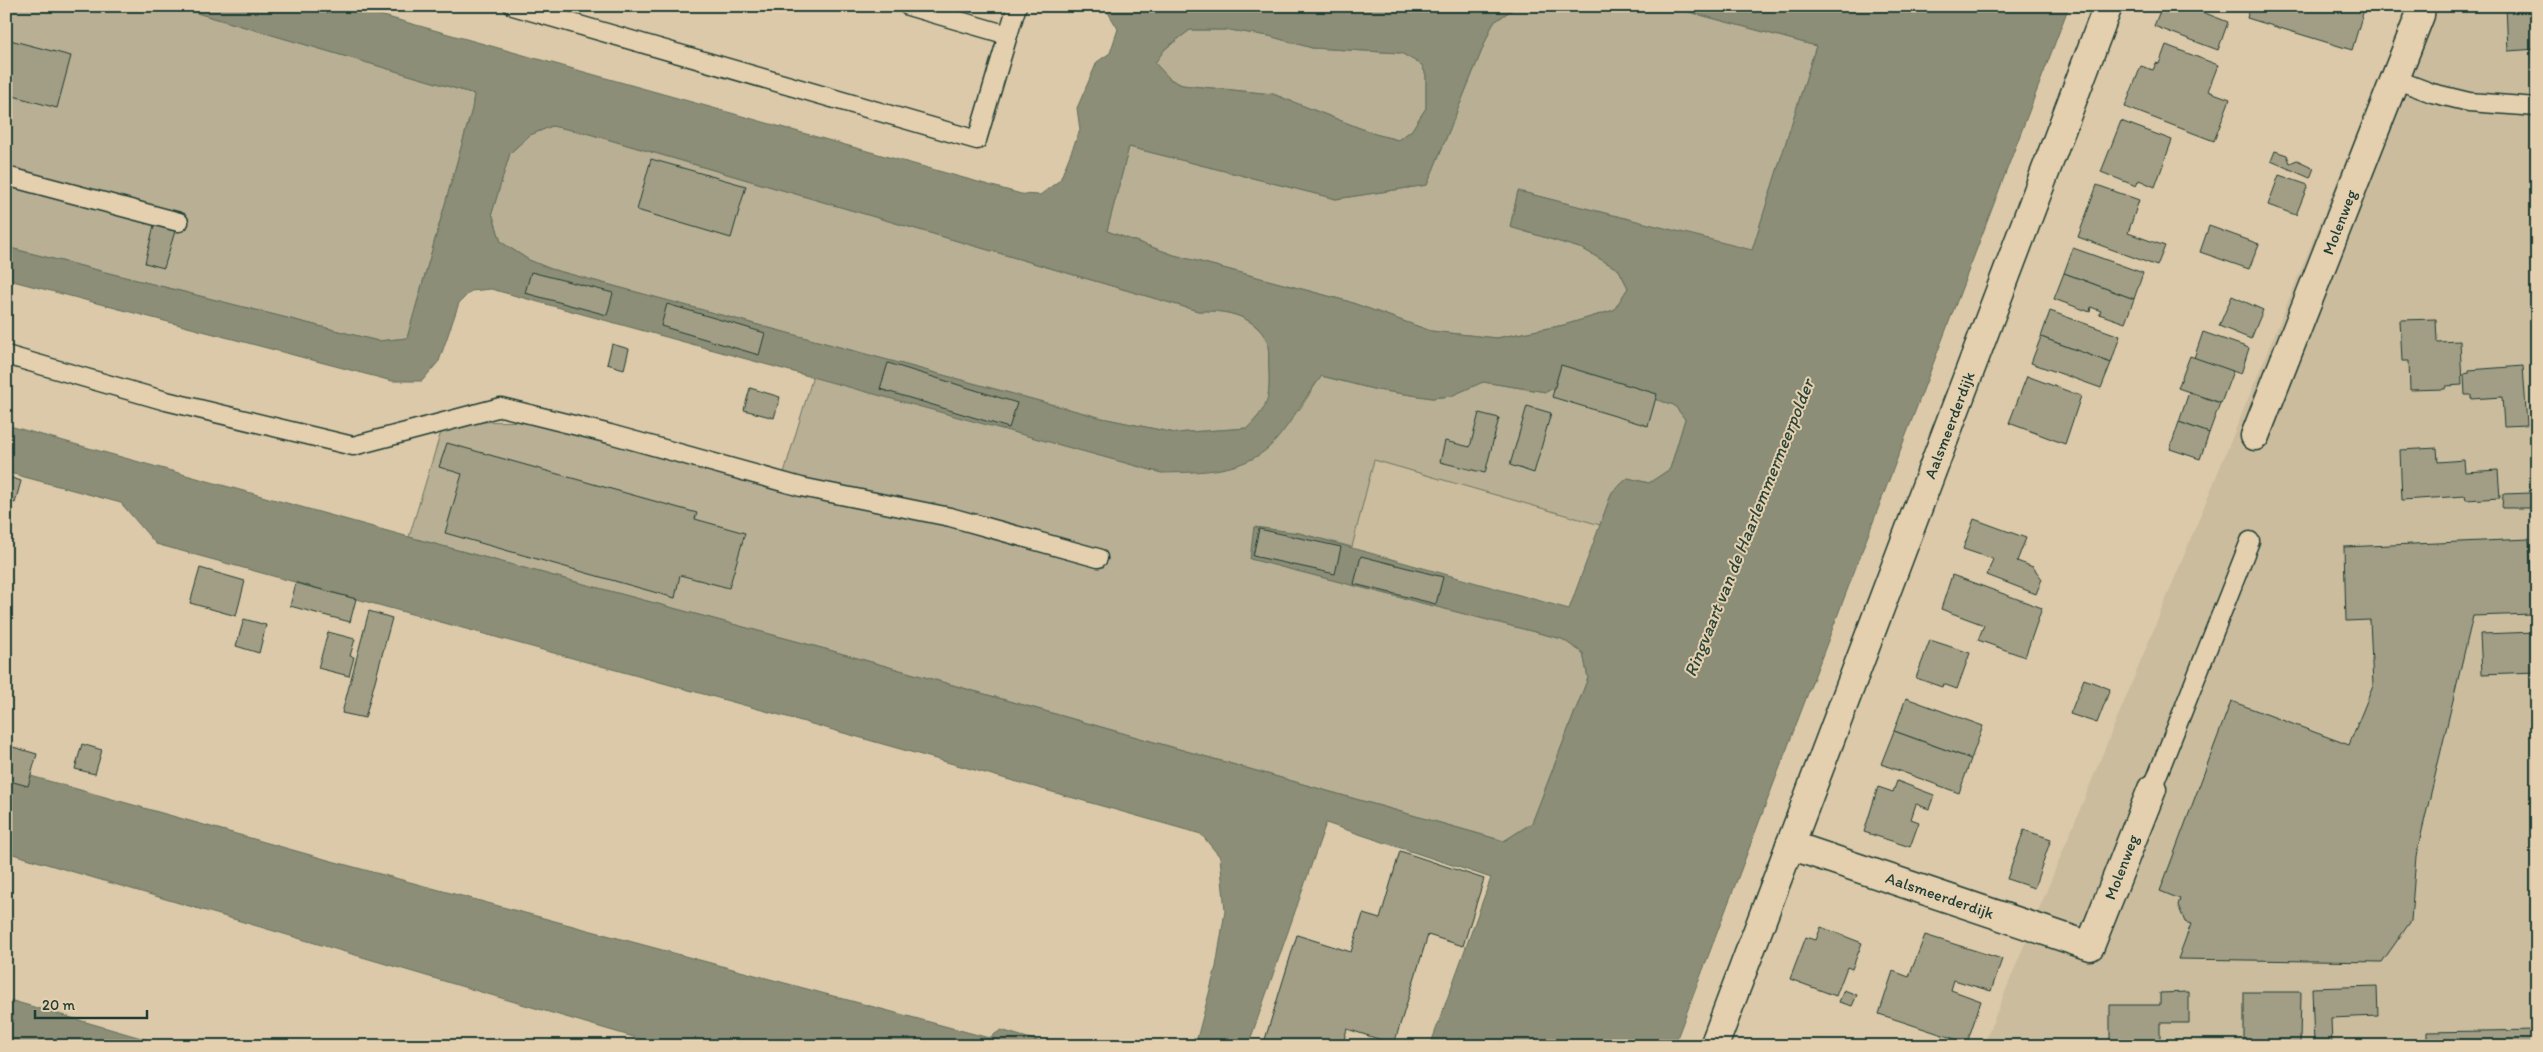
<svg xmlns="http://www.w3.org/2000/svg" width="2543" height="1052" font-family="Itim,sans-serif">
  <rect width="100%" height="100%" fill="#dcc9a9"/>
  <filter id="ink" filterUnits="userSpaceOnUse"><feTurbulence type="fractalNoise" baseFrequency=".02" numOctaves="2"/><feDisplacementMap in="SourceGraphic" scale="10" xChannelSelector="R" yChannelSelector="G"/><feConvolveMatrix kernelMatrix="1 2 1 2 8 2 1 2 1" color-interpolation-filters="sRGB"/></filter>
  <g filter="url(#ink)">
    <g fill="#cbbc9e">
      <path d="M2409,6h128v1040h-554z"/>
      <path d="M1374,459l226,66 -31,84 -217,-62z"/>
    </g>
    <g fill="#b9af94" stroke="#6c7664">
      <path d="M6,6h167l301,88 -2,15 -65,229 -29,3 -372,-94z"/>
      <path d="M1517,6h150l149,40 -64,205 -234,-60 -8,36 73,22 36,21 9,18 -14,22 -50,15 -68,13 -65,-7 -84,-30 -173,-46 -67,-24 22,-84 207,52 91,-14 66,-162z"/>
      <path d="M1190,30h39l40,6 43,12 89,5 21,12 4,10v33l-15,23 -13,9 -23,-6 -102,-40 -91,-9 -12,-6 -16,-16 11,-14z"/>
      <path d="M552,126l34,7 612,178c25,-1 54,3 68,28 4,8 2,22 3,31 1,28 -1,38 -22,58l-72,5 -73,-15 -551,-149 -22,-9 -28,-18 -9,-29 18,-60 20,-18z"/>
      <path d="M813,376l349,97 138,-64 21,-33 56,14 55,8 19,-2 32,-14 63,10 23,-12 32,3 73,22 11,14 -15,50 -21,14 -21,-5 -16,14 -12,33 -226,-65 -22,87 -53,-14 -45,-6 -3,32 311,80 21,14 5,25 -56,145 -28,18 -675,-191 -420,-113 35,-115 147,-1 192,55z"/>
    </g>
    <g fill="#8c8e77" stroke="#606e5c" fill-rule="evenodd">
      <path d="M173,6h175l673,188 19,1 20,-15 20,-50 -3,-22 20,-46 13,-9 8,-24 -12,-20 -4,-3h415l-24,17 -66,162 -91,14 -207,-52 -22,84 67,24 173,46 84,30 66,7 67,-13 50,-15 14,-22 -9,-18 -36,-21 -73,-22 8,-36 234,59 64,-204 -149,-40h150l7,2 2,-2h243l-395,1040h-244l61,-168 -165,-55 -78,223h-53l21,-79 9,-56 -5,-54 -19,-23 -421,-119 -624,-171 -35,-41 -115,-31v-47l403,112 420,113 675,191 28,-18 56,-145 -5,-25 -21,-14 -312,-80 4,-32 45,6 270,76 43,-117 16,-14 21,5 21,-14 15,-50 -11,-14 -73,-22 -32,-3 -23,12 -63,-10 -32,14 -19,2 -55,-8 -55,-14c-17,20 -28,43 -45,63 -28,34 -75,33 -115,34l-671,-184 -20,2 -12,12 -20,58 -17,20h-30l-379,-100 -7,-6v-28l372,94 29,-3 65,-229 2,-15zM1190,30h39l40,6 43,12 89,5 21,12 4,10v33l-15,23 -13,9 -23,-6 -102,-40 -91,-9 -12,-6 -15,-16 10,-14zM552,126l34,7 612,178c25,-1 55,3 68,28 4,8 2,22 3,31 1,28 -1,38 -22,58l-72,5 -73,-15 -551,-149 -22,-9 -28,-18 -9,-29 18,-60 20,-18z"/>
      <path d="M6,769l322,91 661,178 12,-8 53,16h-390l-658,-194z"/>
      <path d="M6,999l163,47h-163z"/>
    </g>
    <g fill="#a29e85" stroke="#1f3d34">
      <path d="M2162,6h25l41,16 -10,28 -64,-24z"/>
      <path d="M2250,6h115l-13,44 -105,-32z"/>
      <path d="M2506,6h31v43l-29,2z"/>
      <path d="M6,39l65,17 -14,52 -51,-14z"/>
      <path d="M2166,45l52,20 -10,26 22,8 -16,42 -89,-34 16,-41 12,4 3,-7 3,1z"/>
      <path d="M2121,121l51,19 -17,47 -16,-7 -3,6 -35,-14z"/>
      <path d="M2275,151l12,4 3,8 7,-3 17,8 -4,10 -39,-17z"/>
      <path d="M651,159l95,27 -15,52 -94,-28z"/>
      <path d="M2279,175l29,10 -12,30 -28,-10z"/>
      <path d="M2097,185l42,15 -11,33 37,13 -8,20 -79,-29z"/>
      <path d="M154,225l21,6 -11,37 -19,-5z"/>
      <path d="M2209,226l50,18 -10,25 -49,-17z"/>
      <path d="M2073,248l70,25 -9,26 -70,-26z"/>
      <path d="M531,272l82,21 -6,22 -82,-22z"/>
      <path d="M2064,273l70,26 -9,24 -26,-9 2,-3 -10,-4 -1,5 -36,-13z"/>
      <path d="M2232,296l31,14 -12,29 -32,-13z"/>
      <path d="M667,304l98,29 -6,22 -98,-29z"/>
      <path d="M2050,311l70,25 -9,27 -70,-26z"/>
      <path d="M2436,319l1,23 23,-1 2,44 -16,1 -1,3 -35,1 -1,-29h-7l-2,-41z"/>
      <path d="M2203,332l46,16 -8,26 -47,-16z"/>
      <path d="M2041,337l70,26 -10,25 -70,-25z"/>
      <path d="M612,344l17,5 -5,20 -17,-5z"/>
      <path d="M2190,356l43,15 -12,32 -43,-15z"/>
      <path d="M888,363l129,40 -8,25 -129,-39z"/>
      <path d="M1561,365l96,29 -9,32 -96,-29z"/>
      <path d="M2523,366l4,59 -23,1 -2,-29 -31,2v-4h-6l-1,-21 5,-1v-3z"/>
      <path d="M2027,376l54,20 -16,48 -56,-21z"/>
      <path d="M750,388l30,9 -6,21 -30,-8z"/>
      <path d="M2189,392l31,11 -11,30 -30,-11z"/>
      <path d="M1527,406l24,7 -17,60 -24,-8z"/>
      <path d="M1479,413l20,5 -14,55 -45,-11 5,-21 25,6z"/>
      <path d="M2179,422l30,11 -9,26 -30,-10z"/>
      <path d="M447,443l250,70 -2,6 50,14 -16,55 -49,-13 -5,23 -230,-65 17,-59 -23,-7z"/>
      <path d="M2437,448l1,14 26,-2 1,12 33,-2 2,28 -34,2 -1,-4 -63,4 -2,-50z"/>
      <path d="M6,476l15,5 -6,22 -9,-2z"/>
      <path d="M2531,493l-1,15h-28l1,-14z"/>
      <path d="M6,507l7,2 -5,13h-2z"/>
      <path d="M1974,519l52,19 -9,23 16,6 9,12 -6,15 -49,-19 6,-16 -30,-10z"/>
      <path d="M1259,529l82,18 -6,27 -82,-18z"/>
      <path d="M2529,539l4,75 -60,2 -57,240 -5,65 -29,41 -204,-3 13,-35 -6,-2 -7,-17 2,-6 -20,-8 71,-190 118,44 24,-59 -3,-66 -24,1 -2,-74z"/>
      <path d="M1361,556l82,21 -7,27 -82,-20z"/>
      <path d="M200,568l45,13 -9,35 -46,-13z"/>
      <path d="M1952,575l90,33 -17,49 -47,-17 6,-15 -43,-16z"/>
      <path d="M296,583l60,16 -6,23 -60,-16z"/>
      <path d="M369,611l23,7 -27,100 -23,-5z"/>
      <path d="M244,619l22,6 -7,28 -23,-7z"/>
      <path d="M328,632l27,7 -5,17 4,1 -5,19 -31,-8z"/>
      <path d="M2537,632v40l-55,2 -2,-40z"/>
      <path d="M1930,640l40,13 -13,36 -14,-5 -1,3 -26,-9z"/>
      <path d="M2084,679l26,10 -13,34 -27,-9z"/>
      <path d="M1906,698l77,28 -12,33 -77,-28z"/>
      <path d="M1894,731l77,28 -12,34 -78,-29z"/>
      <path d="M82,744l20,6 -7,24 -20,-5z"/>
      <path d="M6,745l31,9 -9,32 -22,-6z"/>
      <path d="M1897,781l37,14 -5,14 -13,-5 -5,15 8,3 -9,25 -46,-15 14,-45 15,5z"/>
      <path d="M2024,830l27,9 -17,49 -27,-9z"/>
      <path d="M1400,851l84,28 -21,67 -35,-11 -34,109 -47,-15 -5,17h-79l34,-111 54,17 12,-38 17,5z"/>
      <path d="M1821,927l41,16 -10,26 -5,-2 -11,29 -46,-17 16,-42 10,3z"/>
      <path d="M1925,935l77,24 -11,32 -37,-11 -3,10 30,11 -14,42 -88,-29 14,-43 16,6z"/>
      <path d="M2377,986l1,30 -47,2 1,28h-18l-2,-58z"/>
      <path d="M1844,990l13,5 -5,11 -13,-4z"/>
      <path d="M2189,992v31h-29v21h-50v-39h50v-12z"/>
      <path d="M2244,992h57l-1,51h-56z"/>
      <path d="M2537,1030v16h-110v-14z"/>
    </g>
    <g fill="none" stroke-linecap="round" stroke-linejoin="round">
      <g stroke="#1f3d34" stroke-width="21">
        <g id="lane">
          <path d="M513,6l464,134 31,-105"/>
          <path d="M908,6l100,29 9,-29"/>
          <path d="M2395,79l37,14 37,9 68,5"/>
          <path d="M6,176l173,46"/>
          <path d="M6,355l160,46 187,45 148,-39 109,27 191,53 149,30 148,41"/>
          <path d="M2152,789l98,-248"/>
        </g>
      </g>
      <g stroke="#1f3d34" stroke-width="31">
        <g id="street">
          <path d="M2255,436l165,-421 1,-9"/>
          <path d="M1790,845l300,101 62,-157"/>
          <path d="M1714,1046l394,-1040"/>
        </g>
      </g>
      <use href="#lane" stroke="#e4cfae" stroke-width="18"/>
      <use href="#street" stroke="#e4cfae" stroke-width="28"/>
    </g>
  </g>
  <g text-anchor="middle" stroke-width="4" stroke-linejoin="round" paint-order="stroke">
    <g font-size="16" fill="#1f3d34" stroke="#e4cfae">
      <text transform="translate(2339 222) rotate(-69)" y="6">Molenweg</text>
      <text transform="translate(1949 425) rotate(-69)" y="6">Aalsmeerderdijk</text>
      <text transform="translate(2121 867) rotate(-69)" y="6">Molenweg</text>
      <text transform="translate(1940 895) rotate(19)" y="6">Aalsmeerderdijk</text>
    </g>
    <g font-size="18" font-style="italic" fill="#2a453b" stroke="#e4cfae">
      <text transform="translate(1749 528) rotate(-68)" y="6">Ringvaart van de Haarlemmermeerpolder</text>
    </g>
  </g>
  <rect width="2543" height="1052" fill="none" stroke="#e4cfae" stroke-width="25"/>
  <rect x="12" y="12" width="2518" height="1027" fill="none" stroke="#1f3d34" stroke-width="2" filter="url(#ink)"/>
  <path d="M35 1010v8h112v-8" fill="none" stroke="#1f3d34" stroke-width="2.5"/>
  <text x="42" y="1010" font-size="15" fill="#1f3d34" stroke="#e4cfae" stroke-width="4" paint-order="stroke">20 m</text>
</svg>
